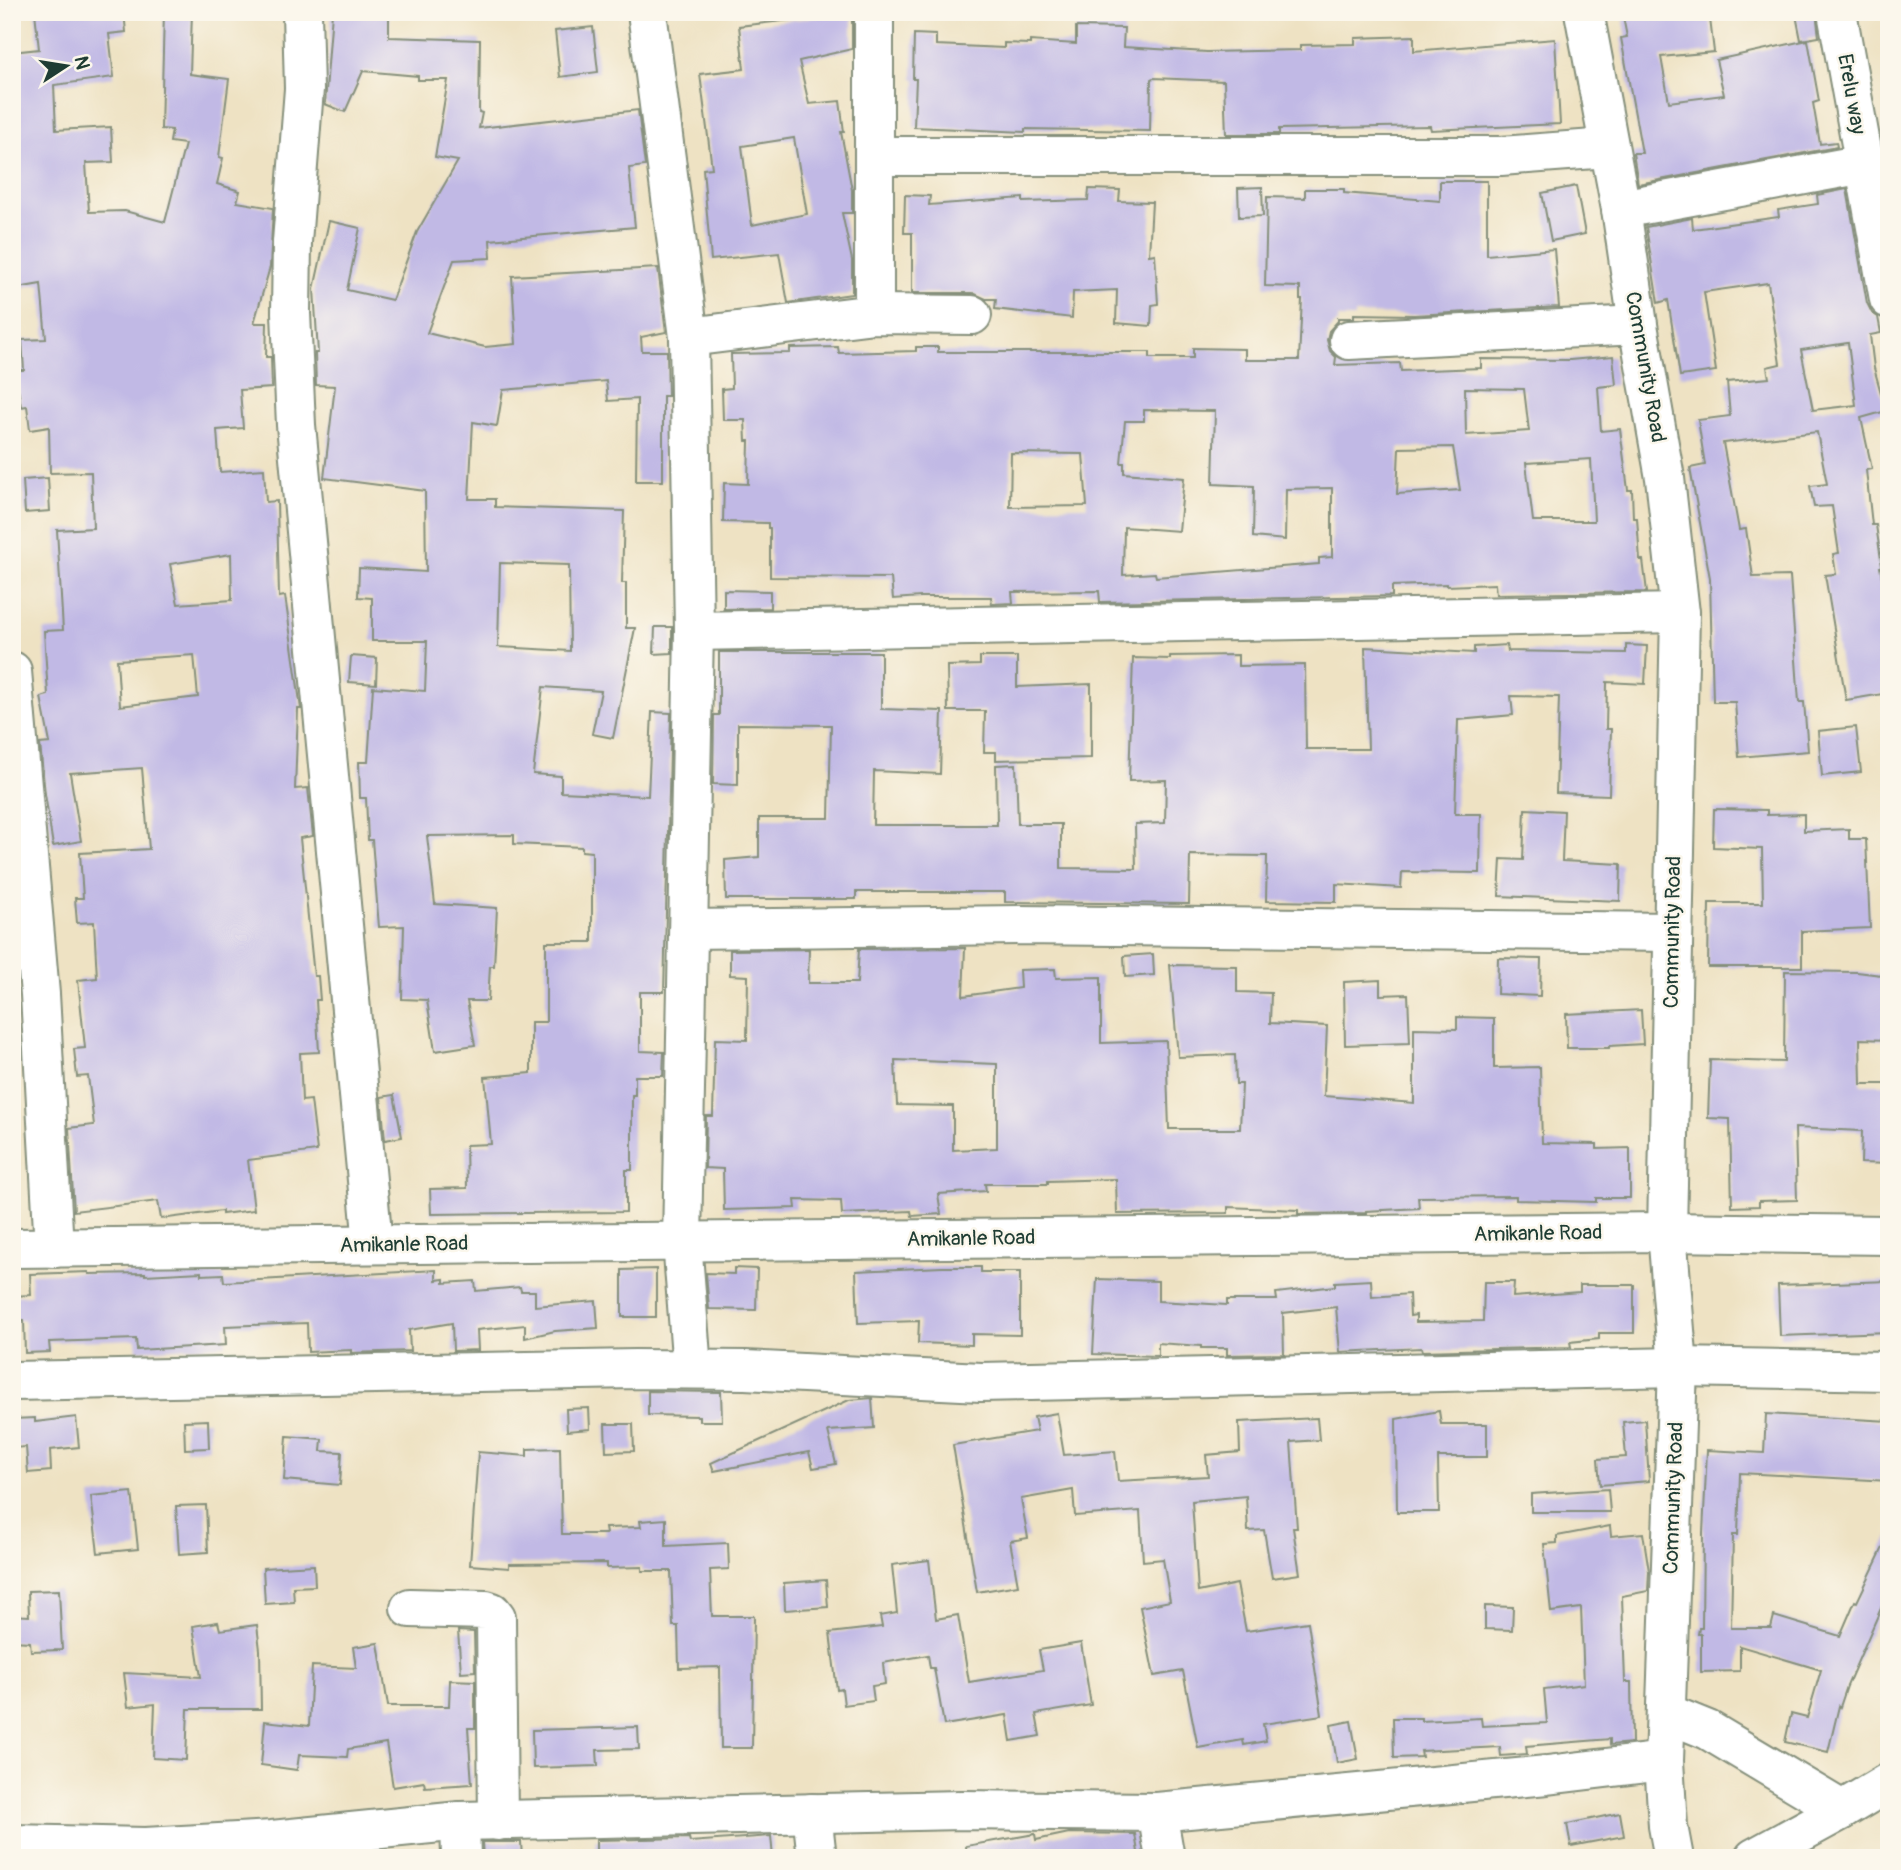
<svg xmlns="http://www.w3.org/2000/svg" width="1901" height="1870" font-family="Pangolin,sans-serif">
  <rect width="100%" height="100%" fill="#fbf7ec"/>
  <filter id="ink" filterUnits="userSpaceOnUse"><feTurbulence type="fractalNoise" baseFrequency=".0143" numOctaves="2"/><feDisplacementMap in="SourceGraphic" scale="14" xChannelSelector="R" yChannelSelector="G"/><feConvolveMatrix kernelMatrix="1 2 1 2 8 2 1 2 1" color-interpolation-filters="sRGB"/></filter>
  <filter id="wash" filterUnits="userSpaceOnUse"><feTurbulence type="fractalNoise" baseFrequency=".00686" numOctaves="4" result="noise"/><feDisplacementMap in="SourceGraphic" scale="28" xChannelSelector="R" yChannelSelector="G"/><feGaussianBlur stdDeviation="1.57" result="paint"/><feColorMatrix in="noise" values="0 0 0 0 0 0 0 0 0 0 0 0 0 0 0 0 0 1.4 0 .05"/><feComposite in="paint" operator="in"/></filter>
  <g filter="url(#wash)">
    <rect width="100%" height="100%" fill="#eee2c3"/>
    <g id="blocks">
      <g fill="#c1b9e5" fill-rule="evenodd">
        <path d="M35,12h89l2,20 -17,2 5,43 -60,8 2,45 55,-3 2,35 -27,1 3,49 36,-1 40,11 20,-78 -15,-2 2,-12 -11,-1 3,-117h28l-2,62 39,5 -10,78 4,1 -6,26 23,7 -3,11 36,6 -3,59 -16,56h13l-1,34h5l1,31 -32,2 3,38 -26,2 3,42 44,-3 2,33 11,-1 2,96 6,-1 16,113h-3l-3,80 13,-1 5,48 -13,2 14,138h4l2,24h-4l3,52 -19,1 2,48 9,-1 6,51 -69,9 6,50 -32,4v-3l-61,8 -3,-18 -84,10 -5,-83 25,-3 -6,-49 -11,1 -3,-28 11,-1 -7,-68 19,-2 -3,-56 -17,1 -2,-25h8l-3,-45 69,-4 -7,-81 -72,5 11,68 -28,5 -8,-52 -5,-50 10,-1 -9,-46 7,-2 -4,-64 19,-1 -6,-100 36,-2 -2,-56 -41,1 -1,-46 -19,3 -3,-24 -6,1 -6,-37h9l-2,-30 24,-1 -5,-55 -29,5v-103l5,-1 -3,-58 -2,1v-76l27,-3zM231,554l1,46 -54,4 -8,-40zM194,655l4,42 -78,9 -3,-46z"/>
        <path d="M332,12h57v25l91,3 -1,72 3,1 -3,15 159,-18 7,56 -16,2 6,59 -145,13 1,18 -37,2 -27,73 58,14 31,-3 -4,-68 146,-8 8,64 -25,5 1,14h25l1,45h-5v85h-27l1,-82 -29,2 -2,-20 -103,9 -6,36 -24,-4 -4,77h26v8l129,4 -2,72h4v45h9l-22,110 -21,-4 9,-43 -58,-4 -10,87 28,2v16l87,4 4,-84 19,1 -7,279h-24v59l24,1 -1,24h-28v19h-3v75h-6v42l-195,2 -1,-25 37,-1 -1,-43 25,-1 -6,-67 46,-4v-51h15v-80h46v-90l-10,-1v-4l-68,-3v-9l-87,1 8,68 62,4 -3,58h-4l-2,35h-21l8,44 -40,6 -8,-51 -25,-1 2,-73 -25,1 -7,-87h-4l-2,-42h-6l-1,-36h9l5,-75 52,4 2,-50h-55v-43l-14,-1 1,-29 67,4 -1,-81 -101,-13 11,-92 -19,-1 -1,-32h3l-4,-64 15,-68 31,7 -13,62 45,10 25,-68 41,-71 -23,-4 13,-77h-30v-4l-55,-5 -18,41 -20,-8zM500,563l69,2 1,86 -72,-4z"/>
        <path d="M818,12h34v37l-53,12 10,43 31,-3 4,31h-3l11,58v23h-10l10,47v34l-64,9 -9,-50 -68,7 -8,-91 9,-1 -12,-94 44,-5 -5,-43 80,-9zM794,138l13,76 -55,11 -10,-79z"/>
        <path d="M1622,12h84l1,7h3l4,33 -53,5 8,45 55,-7 -8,-35 92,-20 11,61 -6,2 7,41 16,-2 1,5 -199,37 -5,-31h9l-21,-115 6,-1z"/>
        <path d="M1810,12h6l3,25 -18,3 -5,-25z"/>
        <path d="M593,27l5,45 -38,5 -5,-46z"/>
        <path d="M1076,27l48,1 -1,19 84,5 93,-2v-5l55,-1v-6l29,-1 30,-1v15l141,-12 5,85 -129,6 -1,-4 -151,3v5h-53l-2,-53 -71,-3 -2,1 -1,52 -125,-2v3l-111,-5 2,-48h-3l1,-45 22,1v10l68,3v-5l26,1v-3l46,3z"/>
        <path d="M1440,181h47v74l67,-6 5,58 -145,8 -60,-1v4h-16v3l-9,10 -2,9 3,11 6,6 -1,8 65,-2 1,8 80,-3v-9l89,1 43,-4 3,29 -18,2 3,44 19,-2 8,61h4l1,28h4l3,42h3l4,32 -151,2 -1,-10 -48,2v-2l-55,2v10l-54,1 -238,5 -1,-11 -87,1 1,11 -21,1 -1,-7h-70l-28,2 -2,-21 -121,-1v-49h-2v-5l-45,-1 1,-39 24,1 1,-43h-3l-1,-21h-22l-1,-31 10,-1 -1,-34 59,-1v-5l48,-1 1,6 77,-2v-4h22v5h212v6h43v-10l52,1v11h54l3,-61h-2v-12l-35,-1 2,-89 38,1v-9h39v4l96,8zM1465,388l59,1 5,42 -63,4zM1144,410l71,1 -2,73 41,2 -1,51 32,3 1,-51 46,-1v69l-13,1v6l-163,13 -1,-4 -32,2 1,-48 55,4 5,-53 -60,-5v-10h-3l4,-42h19zM1453,447l7,43 -63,4 2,-46zM1011,453l72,1 4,52 -77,1zM1591,459l3,62h-61l-7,-58z"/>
        <path d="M1576,186l9,48 -34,7 -9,-48z"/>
        <path d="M1262,187l1,29 -24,1 -1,-29z"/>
        <path d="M1089,189l31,1 -1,11 33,1 -3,53 6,-1 3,50 -6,1 -1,21 -35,-3 1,-33 -44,2 -1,26 -77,-9 1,-10h-10l-13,-6h-61v-60h-8l1,-38 25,1 -1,9 94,-7v4l65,-2z"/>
        <path d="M1847,189l20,114 5,10 6,4 3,16 -11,2 4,33 12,43 -25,7 11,51 -6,1 6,55h4l6,42h-2l9,50v76l-43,7 -21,-125 11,-1 -3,-20 6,-1 -7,-47 -18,1 -4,-21 17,-2 -10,-52 -94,11 16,87 7,-1 7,48 37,-1 9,126h5l4,49 -69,6 -4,-55h-22l-3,-124 -20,-110 15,-3 -7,-45 32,-4 -3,-34 42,-4 -2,-11 13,-3 -12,-81 -64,9 12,79 -36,5 -12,-76 -10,3 -12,-76 46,-9 1,11 86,-12 -1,-7 40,-6 -1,-9zM1848,343l8,62 -43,5 -12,-60z"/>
        <path d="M48,478l2,33 -25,2 -2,-33z"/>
        <path d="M724,590l46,1v17l-46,1z"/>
        <path d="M655,627h17v26l-18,1z"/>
        <path d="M1507,645l1,6 118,2v-8l21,1 -2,38 -38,-2 -1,47h5l-2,66 -53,-2 3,-96 -48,-1 2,19 -55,5 -3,94h26l-1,59 -78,-1 -1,16 -65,-4v18l-70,-1 1,-45 -77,-1 -1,49 -184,-2v-10h-149v7h-130l-1,-39 34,-3v-39h70l2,-93 -93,-1v61l-25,-1 1,-69h5v-63h162v57l61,2 -2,63 -66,-3 -1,54h124l-1,-60 20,-1 2,60h43v44l75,1 -1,-45 30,-1 1,-43 -37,1 4,-123 37,1v-3l68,-1v11l67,-1 1,84h62l-3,-102 109,6v-6z"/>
        <path d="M351,656l26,2 -1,26 -27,-2z"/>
        <path d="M980,657h37v30l74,-3v74l-95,2v-8h-12l1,-41h-37l-1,-45 33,-1z"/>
        <path d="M1856,727l5,45 -39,4 -4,-45z"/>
        <path d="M1525,809l39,2 -2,50 59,3 -1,37 -121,-5 2,-37 22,1z"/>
        <path d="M1714,809l53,1v5l37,-1v17l45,-2v10h17l4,89 -68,3v36h-94l1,-64h54l-1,-54 -49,-2z"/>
        <path d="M965,948l-2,48 57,-8 -1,-18 36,-1 1,9 45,-1v66l65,-2 3,88h71l2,-45h-6l-1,-29 -57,2 -8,-92 67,1v26l34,1 -1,30 57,3 -3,70 90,7v-75l43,1v-12l37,1v50l46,-1 2,76 55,1v5l33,-1v50h-34v4l-80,-2v-4l-98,1 1,11 -53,3v2l-68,1v-4l-70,-3v6l-111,1 -1,-35 -68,2v3h-63l1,7 -48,3 3,20 -29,2 -1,-5 -69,3 -1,-13 -46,-1 1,8 -72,2 -1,-41 -18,-1 1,-52h7l2,-77 32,1 1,-64 -18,-1v-25l79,-1 -1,34h49l2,-34zM895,1060l102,4v84l-44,2v-44l-56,-1z"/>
        <path d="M1153,954l1,21 -29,2 -1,-21z"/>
        <path d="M1498,958l43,1 -1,37 -43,-2z"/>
        <path d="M1785,971l72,1 32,4v64l-29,-1 1,45h28v80l-28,-1 1,-32 -67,-3 2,72 -38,1v5l-27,1 -2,-88 -22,-1 2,-58 74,2z"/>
        <path d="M1380,980v15l28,-1 2,49 -65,2 -1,-63z"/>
        <path d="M1641,1010l2,34 -34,2v2h-42l-1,-34z"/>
        <path d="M394,1095l8,42 -17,3 -4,-43z"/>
        <path d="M942,1267h39v5h39v63l-48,-1v11l-54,-2 1,-22 -61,2 -2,-52z"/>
        <path d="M734,1268l23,1 -1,41 -47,-1 -3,-36 28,1z"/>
        <path d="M656,1269v48h-34v-47z"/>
        <path d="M436,1270v10l8,-1v4l31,-2 1,10 44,-4 1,4h14v15l61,-5 2,27 -43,3 -30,7v-13l-48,5 1,20 -25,1 -1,-28 -43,7 1,21 -59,2v-3l-43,2 -1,-29 -82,3 1,19 -89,5 -1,-11 -87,3 1,10 -25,1 -1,-33h-12v-24l19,-1 -1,-21 59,-2v2l56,-1v2l56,-3v3l22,-1 1,8z"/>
        <path d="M1097,1279l61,2v20l69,4v-5h50l-1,-7 59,-7v-4l36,-2 1,17 37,-3 1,22 6,-1v7l67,-1 1,-39h30l-1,15 67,-5v-7h54v48h-35v6l-29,3 1,5 -149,4 -1,-3 -81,4 -4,-45 -53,6 1,41 -57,1v-7h-26v-2l-43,-3v13l-65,-2z"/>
        <path d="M1889,1281v51l-109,4 -2,-51z"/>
        <path d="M648,1391l73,1 1,29h-23v-5l-51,-1z"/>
        <path d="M872,1398l2,30 -46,3 8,33 -23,4 -4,-16 -95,19 -3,-8 138,-63z"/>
        <path d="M589,1408l1,21 -23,2 -1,-22z"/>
        <path d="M1439,1411l2,13h46v33h-49l1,55h-42l-1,-93z"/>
        <path d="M1057,1413l7,42 51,-4 3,30 90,-5 -2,-21 34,-3 -1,-30 78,-4 2,22 -28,2 6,86h-4l7,46 -28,4 -8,-48 -16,1 -2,-35 -54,5 6,91 39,-8 9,47 62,-9 14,93 -59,9 3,17 -22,4 -1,-5 -45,8 -15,-77 -29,5 -14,-69 30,-6 -7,-42 -20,2 -3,-50 -65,5 -2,-26 -52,9 7,39 -18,3 8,44 -41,7 -24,-147 84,-14 -3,-14z"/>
        <path d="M1766,1414l123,7v60l-149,-8 -2,62h-5l-2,93h40l3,-12 66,20 15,-35 2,1 32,-67v55l-42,96 -7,21 -1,-1 -11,46 -43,-10 6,-28 16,4 14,-48 -81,-24v25l-39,1v-38h-3l1,-6h3l1,-95 4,-83 57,3z"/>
        <path d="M76,1417l3,30 -29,3 1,21 -23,2 -2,-26 -14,1v-29l23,-1v4z"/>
        <path d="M208,1420l1,28 -24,1 -1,-28z"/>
        <path d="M1645,1420l4,61 -49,4 -2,-26 28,-2 -3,-35z"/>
        <path d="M605,1424h28l1,27 -28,1z"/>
        <path d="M287,1436l35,3 -1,12 21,1 -2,33 -56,-5z"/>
        <path d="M560,1448l2,86h44l-1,-6 36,-1 -1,-6 26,-2v27l62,-3 1,26 -19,1 2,46h42l-2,132h-31l-1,-81 -41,1 -1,-42h-5l-2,-55h-29v-4l-35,1v-5l-98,1v4l-39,-3 8,-113 49,4v-7z"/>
        <path d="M1608,1489l2,23h-79v-18z"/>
        <path d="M132,1492l6,57 -40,4 -7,-57z"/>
        <path d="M206,1505l2,47 -29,2 -3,-48z"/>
        <path d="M1610,1526l1,10 32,-3 6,38 -1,20 -26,5 3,86h6l1,61 -22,2v-6l-84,7 1,8 -26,2 -1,-9 -79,4 1,6 -28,1 -1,-40h28v3l60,-3 1,8 65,-3 -3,-34 40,-5 -3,-76 -30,4 -7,-68 13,-1v-7z"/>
        <path d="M929,1560l7,59 22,-4 11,67 74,-12 -4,-20 42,-7 10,62 -55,9 4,22 -29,5 -4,-26 -63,10 -10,-57h-4l-2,-13 -45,8 2,21 -13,2 2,15 -30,4 -2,-16 -5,1 -7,-57 52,-6 -2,-11 17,-3 -5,-48z"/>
        <path d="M314,1565l1,21 -22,1 1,15 -29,2 -2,-36z"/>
        <path d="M826,1580l2,27 -43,3 -1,-27z"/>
        <path d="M59,1590l3,60 -31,1 -1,-9 -18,-1v-26l17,1 -1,-25z"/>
        <path d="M1485,1606l28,1 -1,23 -27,-1z"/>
        <path d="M218,1622l2,8 37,-5 3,25 1,59h-73l-2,51 -33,-2 2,-54 -27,3 -4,-34 77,4 -8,-51z"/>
        <path d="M458,1631l16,1 1,39 -14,1z"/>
        <path d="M378,1643l10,63h61l1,-26 25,1v47h-7l4,56 -47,3 -1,-5 -31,5 -7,-44 -38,6 -1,8 -48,-2 -2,15 -36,-5 4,-44 44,5 3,-60 44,2 -3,-21z"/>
        <path d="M1351,1721l7,38 -21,4 -6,-38z"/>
        <path d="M638,1727l1,22 -42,1 1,16 -65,2 -1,-38z"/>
        <path d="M1620,1813l4,23 -53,10 -4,-22z"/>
        <path d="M1069,1833l66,1 4,24h-172l-1,-12 69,-12 1,6z"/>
        <path d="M771,1836l2,22h-157v-7h-20v-11l93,-2 1,4z"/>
        <path d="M482,1842h39l1,16h-39z"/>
      </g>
    </g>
  </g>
  <g filter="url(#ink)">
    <use href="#blocks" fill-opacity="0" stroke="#86907c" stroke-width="2"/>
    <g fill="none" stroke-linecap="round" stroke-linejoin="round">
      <g stroke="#86907c" stroke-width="42">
        <g id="minor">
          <path d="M302,12l2,77 -12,153 -1,71 5,112 77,819"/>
          <path d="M647,12l42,325 5,294 -12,610 10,128"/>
          <path d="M1584,12l37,197 17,116 27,153 15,135 -13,619 11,135 -14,394 4,65 6,32"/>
          <path d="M1837,12l52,287"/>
          <path d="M875,156h626l107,-8"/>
          <path d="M1621,209l243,-45"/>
          <path d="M874,314v-302"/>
          <path d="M689,337l185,-23 98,1"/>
          <path d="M1349,340l289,-15"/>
          <path d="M694,631l986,-18"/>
          <path d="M12,671l28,323 14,254"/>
          <path d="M689,929l330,-4 653,7"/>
          <path d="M12,1248l1655,-16 222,3"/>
          <path d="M12,1381l623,-12 110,1 236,12 697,-15 211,4"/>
          <path d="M410,1608l76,2 6,2 4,5 2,204"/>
          <path d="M1666,1713l42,17 134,80"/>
          <path d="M1157,1812l8,46"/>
          <path d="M812,1813l5,45"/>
          <path d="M460,1821l1,37"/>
          <path d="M12,1844l133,3 127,-7 188,-19 502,-11 195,2 390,-37 117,-14"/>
          <path d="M1754,1858l88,-48 47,-28"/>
        </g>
      </g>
      <use href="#minor" stroke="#fff" stroke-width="38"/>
    </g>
  </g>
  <g text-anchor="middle" stroke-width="5" stroke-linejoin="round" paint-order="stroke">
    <g font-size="21" fill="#1f3d34" stroke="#fbf7ec">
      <text transform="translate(1852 94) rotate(80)" y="7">Erelu way</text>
      <text transform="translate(1646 367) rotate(80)" y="7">Community Road</text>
      <text transform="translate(1672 932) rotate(-89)" y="7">Community Road</text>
      <text transform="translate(1538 1233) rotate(-1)" y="7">Amikanle Road</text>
      <text transform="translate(971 1238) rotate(-1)" y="7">Amikanle Road</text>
      <text transform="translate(404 1244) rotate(-1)" y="7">Amikanle Road</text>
      <text transform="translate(1673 1498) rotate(-88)" y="7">Community Road</text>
    </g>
  </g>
  <rect width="1901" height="1870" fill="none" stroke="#fbf7ec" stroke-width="42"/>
  <g transform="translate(66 66) rotate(78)" stroke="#fbf7ec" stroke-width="5" paint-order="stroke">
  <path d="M0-5L12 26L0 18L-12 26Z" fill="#1f3d34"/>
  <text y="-10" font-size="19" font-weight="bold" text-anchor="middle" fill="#1f3d34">N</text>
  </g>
</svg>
